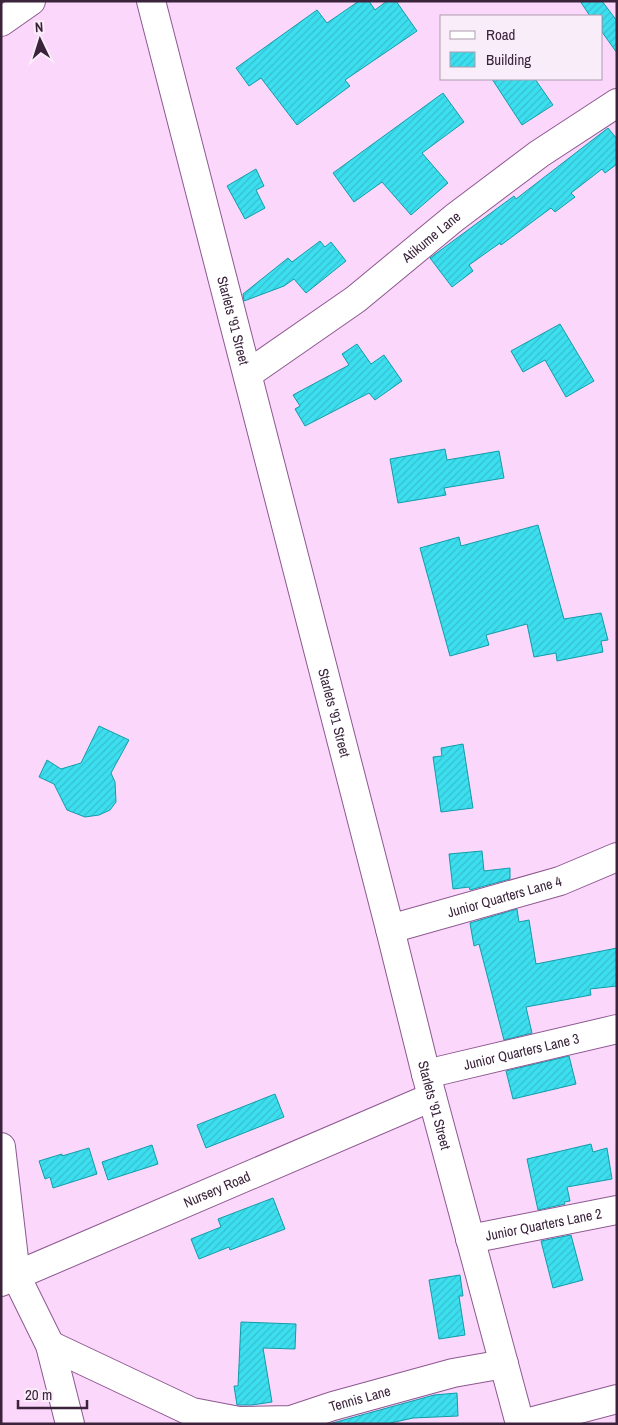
<svg xmlns="http://www.w3.org/2000/svg" width="618" height="1425" font-family="'Archivo Narrow',sans-serif">
  <defs>
    <pattern id="building-hatch" width="6" height="6" patternUnits="userSpaceOnUse" patternTransform="scale(1.25)"><rect width="6" height="6" fill="#3cdfef"/><path d="M-1 1l2-2M0 6l6-6M5 7l2-2" fill="none" stroke="#36bfce"/></pattern>
  </defs>
  <rect width="100%" height="100%" fill="#fbd7fc"/>
  <g fill="url(#building-hatch)" stroke="#129ca8">
    <path d="M359,1h10l6,9 12,-9h9l21,30 -72,49 5,6 -53,39 -36,-47 -12,8 -13,-18 81,-58 10,13z"/>
    <path d="M580,1h22l15,20v32l-15,-21v-16h-12z"/>
    <path d="M492,79h43l18,26 -31,20z"/>
    <path d="M443,93l21,29 -42,31 26,30 -37,32 -29,-33 -28,20 -21,-29z"/>
    <path d="M608,128l9,11v25l-12,9 -3,-4 -31,24 4,4 -20,15 -4,-4 -50,37 -1,-2 -31,22 4,6 -21,16 -22,-29 84,-62 2,3z"/>
    <path d="M256,169l8,17 -8,4 9,18 -20,11 -18,-33z"/>
    <path d="M320,241l5,6 6,-5 15,19 -40,32 -12,-14 -10,7 -40,15 -1,-7 45,-36 4,4z"/>
    <path d="M560,324l34,57 -28,16 -21,-37 -22,12 -12,-21z"/>
    <path d="M357,344l14,20 13,-9 18,26 -27,19 -6,-7 -64,33 -10,-17 5,-3 -7,-11 56,-30 -7,-11z"/>
    <path d="M445,449l2,11 52,-9 5,27 -60,10 2,7 -48,8 -8,-44z"/>
    <path d="M538,525l26,94 37,-6 7,27 -7,1 2,11 -46,9 -1,-8 -22,4 -7,-33 -41,11 3,10 -39,11 -30,-108 39,-11 2,9z"/>
    <path d="M99,726l30,14 -18,33 4,9 1,20 -6,8 -11,5 -14,2 -18,-7 -13,-26 -15,-7 8,-17 14,9 20,-6z"/>
    <path d="M463,744l10,64 -32,4 -8,-55 9,-1 -1,-8z"/>
    <path d="M482,851l2,20 26,-3v11l-40,11 -1,-3 -16,2 -4,-35z"/>
    <path d="M517,909l2,13 10,-2 7,44 81,-16v38l-27,3 1,6 -65,12 6,26 -28,7 -25,-96 -5,2 -4,-23z"/>
    <path d="M569,1056l7,28 -63,15 -7,-28z"/>
    <path d="M275,1094l9,23 -78,31 -9,-23z"/>
    <path d="M591,1144l2,8 14,-4 5,31 -45,8 3,14 -6,1 1,2 -27,6 -11,-51z"/>
    <path d="M152,1145l6,19 -50,16 -6,-18z"/>
    <path d="M89,1148l8,26 -44,14 -3,-11 -5,2 -6,-18 23,-7v2z"/>
    <path d="M273,1198l12,31 -55,21 -1,-3 -30,12 -8,-20 30,-12 -3,-8z"/>
    <path d="M571,1235l12,45 -30,8 -12,-47z"/>
    <path d="M460,1275l3,21h-4l6,39 -26,4 -10,-59z"/>
    <path d="M241,1322l55,2 -1,25 -32,-1 9,54 -20,3h-15l-3,-19h4z"/>
    <path d="M457,1393l1,23 -45,2 -27,6h-57l105,-29z"/>
  </g>
  <g fill="none" stroke-linecap="round" stroke-linejoin="round">
    <g stroke="#8d5890" stroke-width="30">
      <g id="minor">
        <path id="s1" d="M151,1l239,928 36,145 94,350"/>
        <path d="M1,22l30,-21"/>
        <path id="s2" d="M248,374l108,-75 98,-81 85,-64 78,-51"/>
        <path id="s3" d="M390,929l170,-48 57,-24"/>
        <path id="s4" d="M426,1074l191,-45"/>
        <path d="M1,1147l15,129 34,69 20,79"/>
        <path id="s5" d="M470,1239l147,-29"/>
        <path id="s6" d="M1,1282l431,-185"/>
        <path id="s7" d="M50,1345l142,67 47,9 52,-1 42,-14 120,-33 51,-9"/>
        <path d="M522,1424l95,-25"/>
      </g>
    </g>
    <use href="#minor" stroke="#fff" stroke-width="28"/>
  </g>
  <g text-anchor="middle" stroke-width="5" stroke-linejoin="round" paint-order="stroke">
    <g font-size="14" fill="#3a233b" stroke="#faedfa">
      <text dy="5" stroke="none"><textPath href="#s2" startOffset="229">Atikume Lane</textPath></text>
      <text dy="5" stroke="none"><textPath href="#s1" startOffset="330">Starlets '91 Street</textPath></text>
      <text dy="5" stroke="none"><textPath href="#s1" startOffset="735">Starlets '91 Street</textPath></text>
      <text dy="5" stroke="none"><textPath href="#s3" startOffset="119">Junior Quarters Lane 4</textPath></text>
      <text dy="5" stroke="none"><textPath href="#s4" startOffset="98">Junior Quarters Lane 3</textPath></text>
      <text dy="5" stroke="none"><textPath href="#s1" startOffset="1140">Starlets '91 Street</textPath></text>
      <text dy="5" stroke="none"><textPath href="#s6" startOffset="235">Nursery Road</textPath></text>
      <text dy="5" stroke="none"><textPath href="#s5" startOffset="75">Junior Quarters Lane 2</textPath></text>
      <text dy="5" stroke="none"><textPath href="#s7" startOffset="329">Tennis Lane</textPath></text>
    </g>
  </g>
  <rect width="618" height="1425" fill="none" stroke="#3a233b" stroke-width="5"/>
  <rect x="440" y="15" width="162" height="65" fill="#faedfa" stroke="#ad9cae"/>
  <rect x="450" y="31" width="25" height="8" fill="#ffffff" stroke="#ad9cae"/>
  <text x="486" y="40" font-size="15" fill="#3a233b">Road</text>
  <rect x="450" y="52" width="25" height="15" fill="url(#building-hatch)" stroke="#ad9cae"/>
  <text x="486" y="65" font-size="15" fill="#3a233b">Building</text>
  <g transform="translate(40 40) rotate(356)" stroke="#faedfa" stroke-width="4" paint-order="stroke">
  <path d="M0-4L9 19L0 12L-9 19Z" fill="#3a233b"/>
  <text y="-8" font-size="14" font-weight="bold" text-anchor="middle" fill="#3a233b">N</text>
  </g>
  <path d="M18 1400v8h69v-8" fill="none" stroke="#3a233b" stroke-width="2.5"/>
  <text x="25" y="1400" font-size="15" fill="#3a233b" stroke="#faedfa" stroke-width="4" paint-order="stroke">20 m</text>
</svg>
